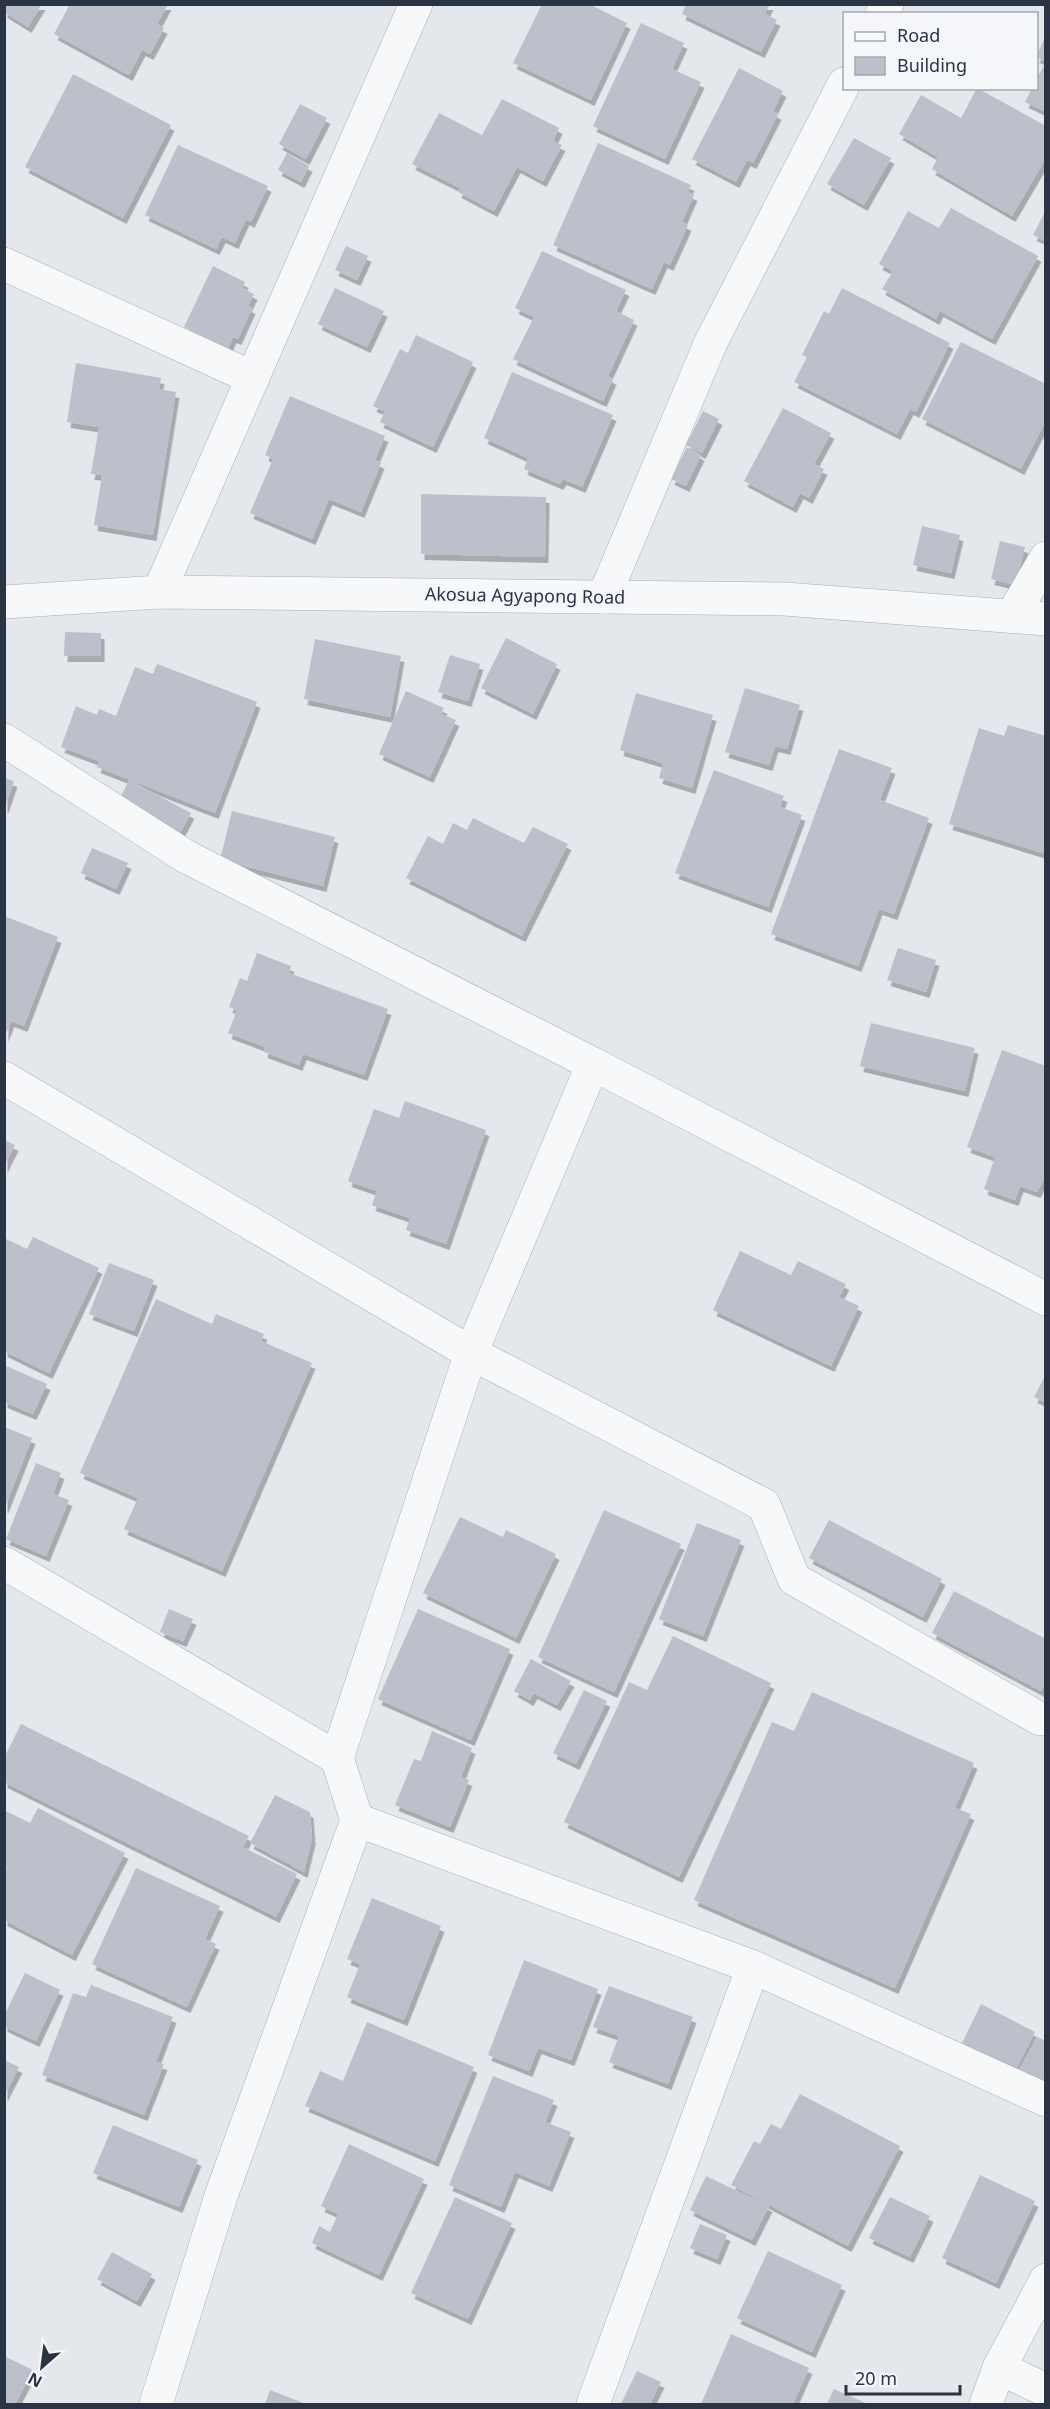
<svg xmlns="http://www.w3.org/2000/svg" width="1050" height="2409" font-family="'Noto Sans',sans-serif">
  <defs>
    <filter id="shadow"><feDropShadow dx="3.5" dy="6" stdDeviation="0" flood-color="#0004"/></filter>
  </defs>
  <rect width="100%" height="100%" fill="#e4e7ec"/>
  <g fill="#bbc0ca" filter="url(#shadow)">
    <path d="M4,4h38l-14,23 -24,-15z"/>
    <path d="M70,4h98l-11,20 7,4 -14,26 -8,-4 -13,25 -75,-41z"/>
    <path d="M542,4h47l38,19 -36,77 -78,-37z"/>
    <path d="M686,4h84l-5,10 12,6 -16,32 -79,-38z"/>
    <path d="M641,23l43,20 -12,26 29,13 -36,77 -72,-33z"/>
    <path d="M1046,35v26l-10,-4z"/>
    <path d="M1046,62v50l-21,-10 7,-14h4v-8z"/>
    <path d="M739,68l44,23 -10,20 5,3 -25,49 -6,-3 -11,22 -44,-23z"/>
    <path d="M73,74l98,51 -48,93 -98,-51z"/>
    <path d="M977,88l69,38v32l-34,58 -80,-47 6,-12 -39,-23 22,-39 40,23z"/>
    <path d="M502,99l57,29 -6,13 9,4 -19,36 -26,-14 -23,44 -36,-19 2,-4 -48,-24 27,-51 43,22z"/>
    <path d="M300,104l27,14 -21,41 -27,-15z"/>
    <path d="M854,138l37,20 -27,47 -37,-21z"/>
    <path d="M598,143l93,42 -3,7 6,3 -12,27 6,3 -18,40 -6,-3 -12,27 -99,-44z"/>
    <path d="M178,145l90,41 -17,36 -5,-3 -11,24 -13,-6 -6,12 -71,-34z"/>
    <path d="M287,153l22,13 -8,16 -23,-12z"/>
    <path d="M951,208l87,48 -46,83 -52,-28 -4,8 -54,-30 11,-18 -14,-7 29,-53 31,17z"/>
    <path d="M1046,210v31l-13,-6z"/>
    <path d="M346,246l22,10 -11,24 -22,-10z"/>
    <path d="M542,251l84,39 -10,21 18,9 -26,56 5,3 -10,22 -90,-42 21,-42 -19,-9z"/>
    <path d="M213,266l32,16 -3,6 12,6 -6,12 4,2 -14,31 -5,-2 -5,11 -44,-21z"/>
    <path d="M335,288l49,23 -17,36 -49,-23z"/>
    <path d="M842,288l108,55 -34,69 -6,-3 -13,25 -103,-52 13,-25 -5,-2 22,-44 5,3z"/>
    <path d="M416,335l57,27 -40,85 -53,-25 5,-11 -12,-5 27,-57 8,4z"/>
    <path d="M961,342l85,42v36l-25,49 -99,-50z"/>
    <path d="M76,363l85,15 -2,11 17,3 -23,143 -59,-10 8,-50 -11,-1 8,-47 -32,-5z"/>
    <path d="M512,372l101,43 -31,72 -19,-8 -3,5 -36,-15 4,-11 -44,-20z"/>
    <path d="M290,396l95,40 -10,24 6,3 -20,49 -32,-13 -17,40 -62,-26 23,-54 -8,-4z"/>
    <path d="M783,408l48,25 -17,31 10,5 -15,29 -9,-5 -7,14 -49,-26z"/>
    <path d="M703,411l16,8 -17,34 -16,-8z"/>
    <path d="M687,447l14,8 -15,31 -15,-7z"/>
    <path d="M421,494l125,3 -1,60 -124,-3z"/>
    <path d="M922,526l38,9 -9,38 -38,-8z"/>
    <path d="M1000,541l25,6 -10,38 -24,-6z"/>
    <path d="M65,632l36,1v23h-37z"/>
    <path d="M506,638l51,26 -24,50 -52,-26z"/>
    <path d="M315,639l86,17 -11,61 -86,-18z"/>
    <path d="M450,655l30,9 -12,37 -30,-9z"/>
    <path d="M157,664l100,38 -42,111 -118,-46 2,-6 -38,-14 15,-41 21,9 2,-6 17,7 19,-49 18,7z"/>
    <path d="M745,688l55,17 -13,44 -12,-3 -6,19 -44,-13z"/>
    <path d="M406,691l38,17 -3,6 15,6 -26,57 -51,-23z"/>
    <path d="M636,693l77,22 -21,73 -33,-10 4,-15 -43,-13z"/>
    <path d="M1008,725l38,11v118l-97,-30 30,-96 25,8z"/>
    <path d="M839,749l53,19 -12,32 49,18 -35,96 -15,-5 -21,57 -87,-32z"/>
    <path d="M714,770l70,26 -4,11 22,8 -34,92 -93,-34z"/>
    <path d="M4,778l10,3 -9,26h-1z"/>
    <path d="M129,780l62,33 -12,22 -61,-33z"/>
    <path d="M232,811l103,26 -12,49 -103,-26z"/>
    <path d="M473,818l51,25 9,-16 35,17 -46,92 -116,-58 22,-42 15,8 10,-21 14,7z"/>
    <path d="M92,848l36,15 -12,26 -35,-16z"/>
    <path d="M4,916l54,21 -34,89 -13,-5 -6,15z"/>
    <path d="M898,948l38,12 -10,32 -39,-12z"/>
    <path d="M257,953l34,13 -2,7 99,36 -24,66 -61,-21 -4,11 -35,-13 1,-5 -37,-14 9,-23 -8,-3 11,-29 7,3z"/>
    <path d="M871,1023l104,25 -10,43 -105,-25z"/>
    <path d="M1002,1050l44,16v109l-9,17 -17,-6 -5,14 -31,-11 11,-32 -28,-10z"/>
    <path d="M405,1101l81,29 -40,114 -40,-14 4,-12 -38,-13 5,-14 -29,-10 26,-72 25,9z"/>
    <path d="M4,1140l11,5 -11,22z"/>
    <path d="M33,1237l66,31 -50,105 -45,-22v-113l23,11z"/>
    <path d="M740,1251l51,24 7,-14 48,23 -7,13 20,9 -28,60 -118,-56z"/>
    <path d="M109,1263l45,17 -20,51 -45,-17z"/>
    <path d="M156,1299l56,25 4,-10 48,20 -3,7 51,22 -90,208 -98,-42 14,-31 -58,-25z"/>
    <path d="M4,1365l43,19 -14,30 -29,-12z"/>
    <path d="M1046,1374v29l-12,-6z"/>
    <path d="M4,1427l28,11 -27,69h-1z"/>
    <path d="M36,1463l25,10 -8,21 16,6 -23,56 -40,-17z"/>
    <path d="M604,1510l77,34 -67,148 -76,-35z"/>
    <path d="M460,1517l43,20 3,-7 50,24 -40,84 -93,-45z"/>
    <path d="M829,1520l113,59 -19,38 -114,-59z"/>
    <path d="M697,1523l44,17 -38,96 -44,-17z"/>
    <path d="M954,1591l92,48v44l-5,8 -109,-58z"/>
    <path d="M169,1609l24,10 -10,22 -23,-9z"/>
    <path d="M418,1609l92,40 -39,91 -93,-41z"/>
    <path d="M673,1636l98,47 -92,194 -115,-55 65,-140 18,8z"/>
    <path d="M531,1659l40,22 -14,24 -23,-12 -4,7 -16,-9z"/>
    <path d="M584,1690l23,11 -31,63 -23,-11z"/>
    <path d="M812,1692l162,71 -19,45 16,6 -76,174 -201,-88 78,-178 22,9z"/>
    <path d="M21,1724l228,112 -6,11 54,27 -21,43 -272,-135v-24z"/>
    <path d="M432,1731l40,17 -11,29 8,3 -19,47 -55,-22 19,-46 7,2z"/>
    <path d="M275,1795l35,17 2,27 -8,33 -54,-29z"/>
    <path d="M38,1808l87,45 -53,102 -68,-35v-47l3,-5 -3,-2v-56l26,13z"/>
    <path d="M136,1868l84,38 -15,33 11,5 -29,63 -95,-43z"/>
    <path d="M372,1898l69,28 -37,94 -57,-23 13,-33 -13,-5z"/>
    <path d="M524,1960l74,29 -27,71 -33,-12 -9,23 -41,-16z"/>
    <path d="M25,1973l35,17 -24,51 -32,-15v-10z"/>
    <path d="M91,1985l82,32 -17,45 8,2 -20,51 -102,-40 31,-82 13,4z"/>
    <path d="M609,1986l84,31 -25,67 -59,-22 10,-26 -26,-9z"/>
    <path d="M981,2004l54,28 -20,39 -53,-28z"/>
    <path d="M367,2022l107,45 -39,94 -130,-55 15,-35 23,10z"/>
    <path d="M1037,2037l9,4v46l-28,-15z"/>
    <path d="M4,2060l15,7 -15,29z"/>
    <path d="M493,2076l61,24 -9,22 26,10 -22,54 -34,-14 -14,35 -52,-22z"/>
    <path d="M800,2094l100,52 -52,100 -117,-61 23,-44 6,3 11,-20 10,5z"/>
    <path d="M113,2125l85,35 -19,47 -86,-34z"/>
    <path d="M349,2144l75,35 -45,96 -67,-32 7,-17 11,6 8,-18 -17,-8z"/>
    <path d="M980,2175l55,26 -39,82 -54,-25z"/>
    <path d="M706,2176l63,30 -17,34 -62,-30z"/>
    <path d="M455,2197l57,26 -44,96 -57,-26z"/>
    <path d="M890,2197l40,19 -20,41 -41,-19z"/>
    <path d="M700,2224l27,11 -10,24 -27,-11z"/>
    <path d="M768,2251l74,34 -30,67 -75,-34z"/>
    <path d="M112,2252l40,22 -15,27 -40,-22z"/>
    <path d="M731,2334l78,34 -16,36h-92z"/>
    <path d="M4,2356l29,14 -18,34h-11z"/>
    <path d="M637,2371l24,11 -11,22h-29z"/>
    <path d="M834,2389l34,15h-41z"/>
    <path d="M270,2390l36,14h-41z"/>
  </g>
  <g fill="none" stroke-linecap="round" stroke-linejoin="round">
    <g stroke="#a9aeb7" stroke-width="34">
      <g id="street">
        <path d="M882,14l5,-10"/>
        <path d="M4,264l249,114"/>
        <path d="M159,592l257,-588"/>
        <path d="M604,597l107,-255 133,-258"/>
        <path d="M4,602l155,-10 626,7 261,20"/>
        <path d="M1012,616l34,-58"/>
        <path d="M4,740l181,116 408,208 -122,289 293,152 30,74 246,140"/>
        <path d="M593,1064l453,235"/>
        <path d="M4,1078l467,275 -134,405 -333,-195"/>
        <path d="M337,1758l20,62 396,147 293,133"/>
        <path d="M1046,2280l-47,88 47,22"/>
        <path d="M156,2404l65,-208 136,-376"/>
        <path d="M593,2404l160,-437"/>
        <path d="M986,2404l13,-36"/>
      </g>
    </g>
    <use href="#street" stroke="#f7f8fa" stroke-width="33"/>
  </g>
  <g text-anchor="middle" stroke-width="6" stroke-linejoin="round" paint-order="stroke">
    <g font-size="18" fill="#2b3445" stroke="#f4f6f9">
      <text transform="translate(525 596) rotate(1)" y="6">Akosua Agyapong Road</text>
    </g>
  </g>
  <rect width="1050" height="2409" fill="none" stroke="#2b3445" stroke-width="12"/>
  <rect x="843" y="12" width="195" height="78" fill="#f4f6f9" stroke="#a4a8b1" stroke-width="1.5"/>
  <rect x="855" y="32" width="30" height="9" fill="#f7f8fa" stroke="#a4a8b1" stroke-width="1.5"/>
  <text x="897" y="42" font-size="18" fill="#2b3445">Road</text>
  <rect x="855" y="57" width="30" height="18" fill="#bbc0ca" stroke="#a4a8b1" stroke-width="1.5"/>
  <text x="897" y="72" font-size="18" fill="#2b3445">Building</text>
  <g transform="translate(42 2367) rotate(208)" stroke="#f4f6f9" stroke-width="4.5" paint-order="stroke">
  <path d="M0-4.5L10 22L0 15L-10 22Z" fill="#2b3445"/>
  <text y="-9" font-size="16" font-weight="bold" text-anchor="middle" fill="#2b3445">N</text>
  </g>
  <path d="M846 2385v9h114v-9" fill="none" stroke="#2b3445" stroke-width="3"/>
  <text x="855" y="2385" font-size="18" fill="#2b3445" stroke="#f4f6f9" stroke-width="4.5" paint-order="stroke">20 m</text>
</svg>
